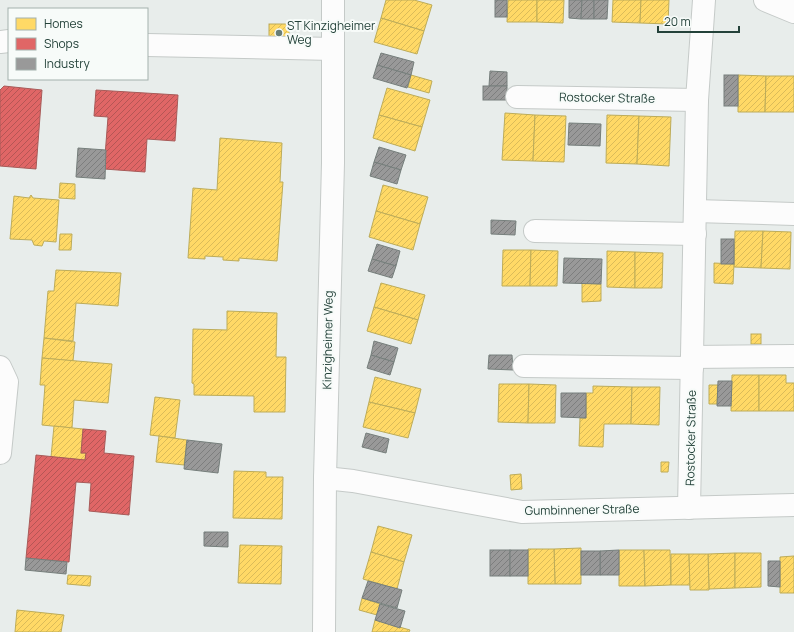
<svg xmlns="http://www.w3.org/2000/svg" width="794" height="632" font-family="Manrope,sans-serif">
  <defs>
    <pattern id="homes-hatch" width="6" height="6" patternUnits="userSpaceOnUse"><rect width="6" height="6" fill="#ffd966"/><path d="M-1 1l2-2M0 6l6-6M5 7l2-2" fill="none" stroke="#dabb59"/></pattern>
    <pattern id="shops-hatch" width="6" height="6" patternUnits="userSpaceOnUse"><rect width="6" height="6" fill="#e06666"/><path d="M-1 1l2-2M0 6l6-6M5 7l2-2" fill="none" stroke="#b55655"/></pattern>
    <pattern id="industry-hatch" width="6" height="6" patternUnits="userSpaceOnUse"><rect width="6" height="6" fill="#999"/><path d="M-1 1l2-2M0 6l6-6M5 7l2-2" fill="none" stroke="#7d7e7e"/></pattern>
  </defs>
  <rect width="100%" height="100%" fill="#e8edeb"/>
  <g fill="url(#homes-hatch)" stroke="#bdac59">
    <path d="M386,0h28l18,5 -8,26 -43,-13z"/>
    <path d="M508,0h29v22h-30z"/>
    <path d="M537,0h27l-1,23 -26,-1z"/>
    <path d="M613,0h28l-1,23 -28,-1z"/>
    <path d="M641,0h28l-1,24 -28,-1z"/>
    <path d="M381,18l43,13 -7,23 -43,-12z"/>
    <rect x="269" y="24" width="20" height="19"/>
    <path d="M411,75l21,6 -3,12 -21,-6z"/>
    <path d="M738,75l28,1 -1,36h-27z"/>
    <path d="M766,76h28v36h-29z"/>
    <path d="M387,88l43,12 -8,27 -43,-12z"/>
    <path d="M505,113l30,2 -2,46 -31,-1z"/>
    <path d="M379,115l43,12 -7,24 -42,-13z"/>
    <path d="M535,115l31,1 -2,46 -31,-1z"/>
    <path d="M607,115l32,1 -2,48 -31,-1z"/>
    <path d="M639,116l32,1 -2,49 -32,-2z"/>
    <path d="M220,138l62,5 -2,39h3l-6,79 -38,-3v3l-16,-1v-3l-18,-1v3l-17,-1 5,-70 24,2z"/>
    <path d="M60,183l15,1v15l-16,-1z"/>
    <path d="M383,185l45,12 -8,27 -44,-13z"/>
    <path d="M31,195l2,3 26,2 -3,42 -12,-1 -2,5 -8,-1 -2,-5 -22,-1 4,-43 15,2z"/>
    <path d="M376,211l44,13 -7,26 -44,-13z"/>
    <path d="M735,231h28l-2,37 -27,-1z"/>
    <path d="M763,231l28,1 -1,37 -29,-1z"/>
    <path d="M60,234h12l-1,16h-12z"/>
    <path d="M503,250h28l-1,36h-28z"/>
    <path d="M531,250l27,1 -1,35h-27z"/>
    <path d="M607,251l28,1v36l-28,-1z"/>
    <path d="M635,252l28,1 -1,35h-27z"/>
    <path d="M714,263l20,1 -1,20 -19,-1z"/>
    <path d="M56,270l65,3 -3,33 -42,-3 -3,38 -29,-3 4,-47h6z"/>
    <path d="M381,283l44,12 -7,25 -44,-13z"/>
    <path d="M582,283l19,1v17l-19,1z"/>
    <path d="M374,307l44,13 -7,24 -44,-13z"/>
    <path d="M227,311l50,2 -1,44h10l-1,55h-31v-16l-60,-1v-11l-2,-1 1,-54 34,1z"/>
    <rect x="751" y="334" width="10" height="10"/>
    <path d="M44,338l31,4 -2,19 -31,-3z"/>
    <path d="M42,358l70,6 -4,39 -34,-3 -2,28 -30,-3 3,-40h-5z"/>
    <path d="M732,375h27v36h-28z"/>
    <path d="M759,375h27v8h8v28h-35z"/>
    <path d="M375,377l46,12 -6,24 -46,-11z"/>
    <path d="M499,384h30l-1,39 -30,-1z"/>
    <path d="M529,384l27,1 -1,38h-27z"/>
    <path d="M709,385h9l-1,19h-8z"/>
    <path d="M593,386l39,1 -1,37h-27l-1,23 -24,-1 1,-28h6v-25h7z"/>
    <path d="M632,387h28l-1,38 -28,-1z"/>
    <path d="M155,397l25,3 -5,38 -25,-3z"/>
    <path d="M369,402l46,11 -7,25 -45,-11z"/>
    <path d="M54,426l29,3 -2,24h5l-1,7 -34,-3z"/>
    <path d="M159,436l28,4 -3,25 -28,-3z"/>
    <path d="M661,462h8l-1,10h-7z"/>
    <path d="M234,471l32,1v5h17l-1,42 -49,-1z"/>
    <path d="M521,474l1,15 -11,1 -1,-15z"/>
    <path d="M378,526l34,9 -8,27 -33,-10z"/>
    <path d="M240,545l42,1 -1,38 -43,-1z"/>
    <path d="M581,548v36h-26l-1,-35z"/>
    <path d="M528,549h26l1,35h-27z"/>
    <path d="M619,550h25l1,36h-26z"/>
    <path d="M644,550h26l1,35 -26,1z"/>
    <path d="M371,552l33,10 -7,27 -34,-10z"/>
    <path d="M735,553v35l-26,1 -1,-35z"/>
    <path d="M735,553h26v34l-26,1z"/>
    <path d="M671,554h18l1,31h-19z"/>
    <path d="M689,554h19l1,36h-19z"/>
    <path d="M794,556v37h-14v-36z"/>
    <path d="M68,575l23,1 -1,10 -23,-2z"/>
    <path d="M362,598l18,6 -3,11 -18,-5z"/>
    <path d="M17,610l47,5 -3,17h-46z"/>
    <path d="M375,620l35,10 -1,2h-37z"/>
  </g>
  <g fill="url(#shops-hatch)" stroke="#a85b59">
    <path d="M4,86l38,4 -6,79 -36,-3v-76z"/>
    <path d="M96,90l82,5 -3,46 -28,-2 -2,33 -41,-3 4,-52 -14,-1z"/>
    <path d="M83,429l23,2 -2,22 30,3 -5,59 -40,-4 2,-28 -15,-1 -7,80 -43,-4 10,-103 49,5 1,-7h-5z"/>
  </g>
  <g fill="url(#industry-hatch)" stroke="#767f7c">
    <rect x="495" y="0" width="12" height="17"/>
    <path d="M569,0h13l-1,19 -12,-1z"/>
    <path d="M582,0h12v19h-13z"/>
    <path d="M594,0h14l-1,19h-13z"/>
    <path d="M381,53l33,9 -3,13 -34,-10z"/>
    <path d="M377,65l34,10 -4,13 -34,-10z"/>
    <path d="M490,71l17,1v14h-18z"/>
    <rect x="724" y="75" width="14" height="31"/>
    <rect x="483" y="86" width="24" height="14"/>
    <path d="M569,123l32,1 -1,22 -32,-1z"/>
    <path d="M379,147l27,8 -5,15 -27,-8z"/>
    <path d="M78,148l28,2 -1,29 -29,-2z"/>
    <path d="M374,162l27,8 -4,14 -27,-8z"/>
    <path d="M491,220l25,1 -1,14 -24,-1z"/>
    <rect x="721" y="239" width="13" height="25"/>
    <path d="M377,244l23,7 -4,15 -24,-7z"/>
    <path d="M564,258l38,1 -1,25 -38,-1z"/>
    <path d="M372,259l24,7 -4,12 -24,-7z"/>
    <path d="M374,341l24,7 -4,14 -23,-7z"/>
    <path d="M371,355l23,7 -4,13 -23,-7z"/>
    <path d="M489,355h23l1,15 -25,-1z"/>
    <path d="M718,381h14l-1,25h-14z"/>
    <path d="M561,393h25v25l-25,-1z"/>
    <path d="M366,433l23,6 -3,14 -24,-6z"/>
    <path d="M187,440l35,4 -4,29 -34,-4z"/>
    <path d="M204,532h24v15l-24,-1z"/>
    <rect x="490" y="550" width="20" height="26"/>
    <rect x="510" y="550" width="18" height="26"/>
    <path d="M619,550v25h-19v-24z"/>
    <rect x="581" y="551" width="19" height="24"/>
    <path d="M26,558l41,4 -1,12 -41,-4z"/>
    <path d="M768,561h12v26l-12,-1z"/>
    <path d="M368,581l34,9 -5,18 -35,-10z"/>
    <path d="M380,604l25,7 -5,17 -25,-8z"/>
  </g>
  <g fill="none" stroke-linecap="round" stroke-linejoin="round">
    <g stroke="#c5cac8" stroke-width="24">
      <g id="street">
        <path d="M765,0l29,12"/>
        <path d="M0,42l9,-1"/>
        <path d="M147,45l186,4"/>
        <path d="M517,97l180,3"/>
        <path d="M695,211l99,3"/>
        <path d="M535,231l160,3"/>
        <path d="M692,357l102,-1"/>
        <path d="M524,366l168,2"/>
        <path d="M0,367l7,15 -7,71"/>
        <path d="M325,478l28,3 169,31 272,-7"/>
        <path d="M689,508l8,-408 7,-100"/>
        <path d="M324,632l1,-154 8,-315v-163"/>
      </g>
    </g>
    <use href="#street" stroke="#fcfcfc" stroke-width="22"/>
  </g>
  <circle fill="#697e78" stroke="#f7fbf9" stroke-width="1.5" cx="279" cy="33" r="4"/>
  <g text-anchor="middle" stroke-width="4" stroke-linejoin="round" paint-order="stroke">
    <g font-size="12" fill="#24423a" stroke="#f7fbf9" text-anchor="start">
      <text x="287" y="30">ST Kinzigheimer<tspan x="287" dy="14">Weg</tspan></text>
    </g>
    <g font-size="12" fill="#24423a" stroke="#f7fbf9">
      <text transform="translate(607 98) rotate(1)" y="4">Rostocker Straße</text>
      <text transform="translate(328 340) rotate(-89)" y="4">Kinzigheimer Weg</text>
      <text transform="translate(691 438) rotate(-89)" y="4">Rostocker Straße</text>
      <text transform="translate(582 510) rotate(-1)" y="4">Gumbinnener Straße</text>
    </g>
  </g>
  <rect x="8" y="8" width="140" height="72" fill="#f7fbf9" stroke="#a3b1ad"/>
  <rect x="16" y="18" width="20" height="12" fill="#ffd966" stroke="#a3b1ad"/>
  <text x="44" y="28" font-size="12" fill="#24423a">Homes</text>
  <rect x="16" y="38" width="20" height="12" fill="#e06666" stroke="#a3b1ad"/>
  <text x="44" y="48" font-size="12" fill="#24423a">Shops</text>
  <rect x="16" y="58" width="20" height="12" fill="#999999" stroke="#a3b1ad"/>
  <text x="44" y="68" font-size="12" fill="#24423a">Industry</text>
  <path d="M658 26v6h81v-6" fill="none" stroke="#24423a" stroke-width="2"/>
  <text x="664" y="26" font-size="12" fill="#24423a" stroke="#f7fbf9" stroke-width="3" paint-order="stroke">20 m</text>
</svg>
